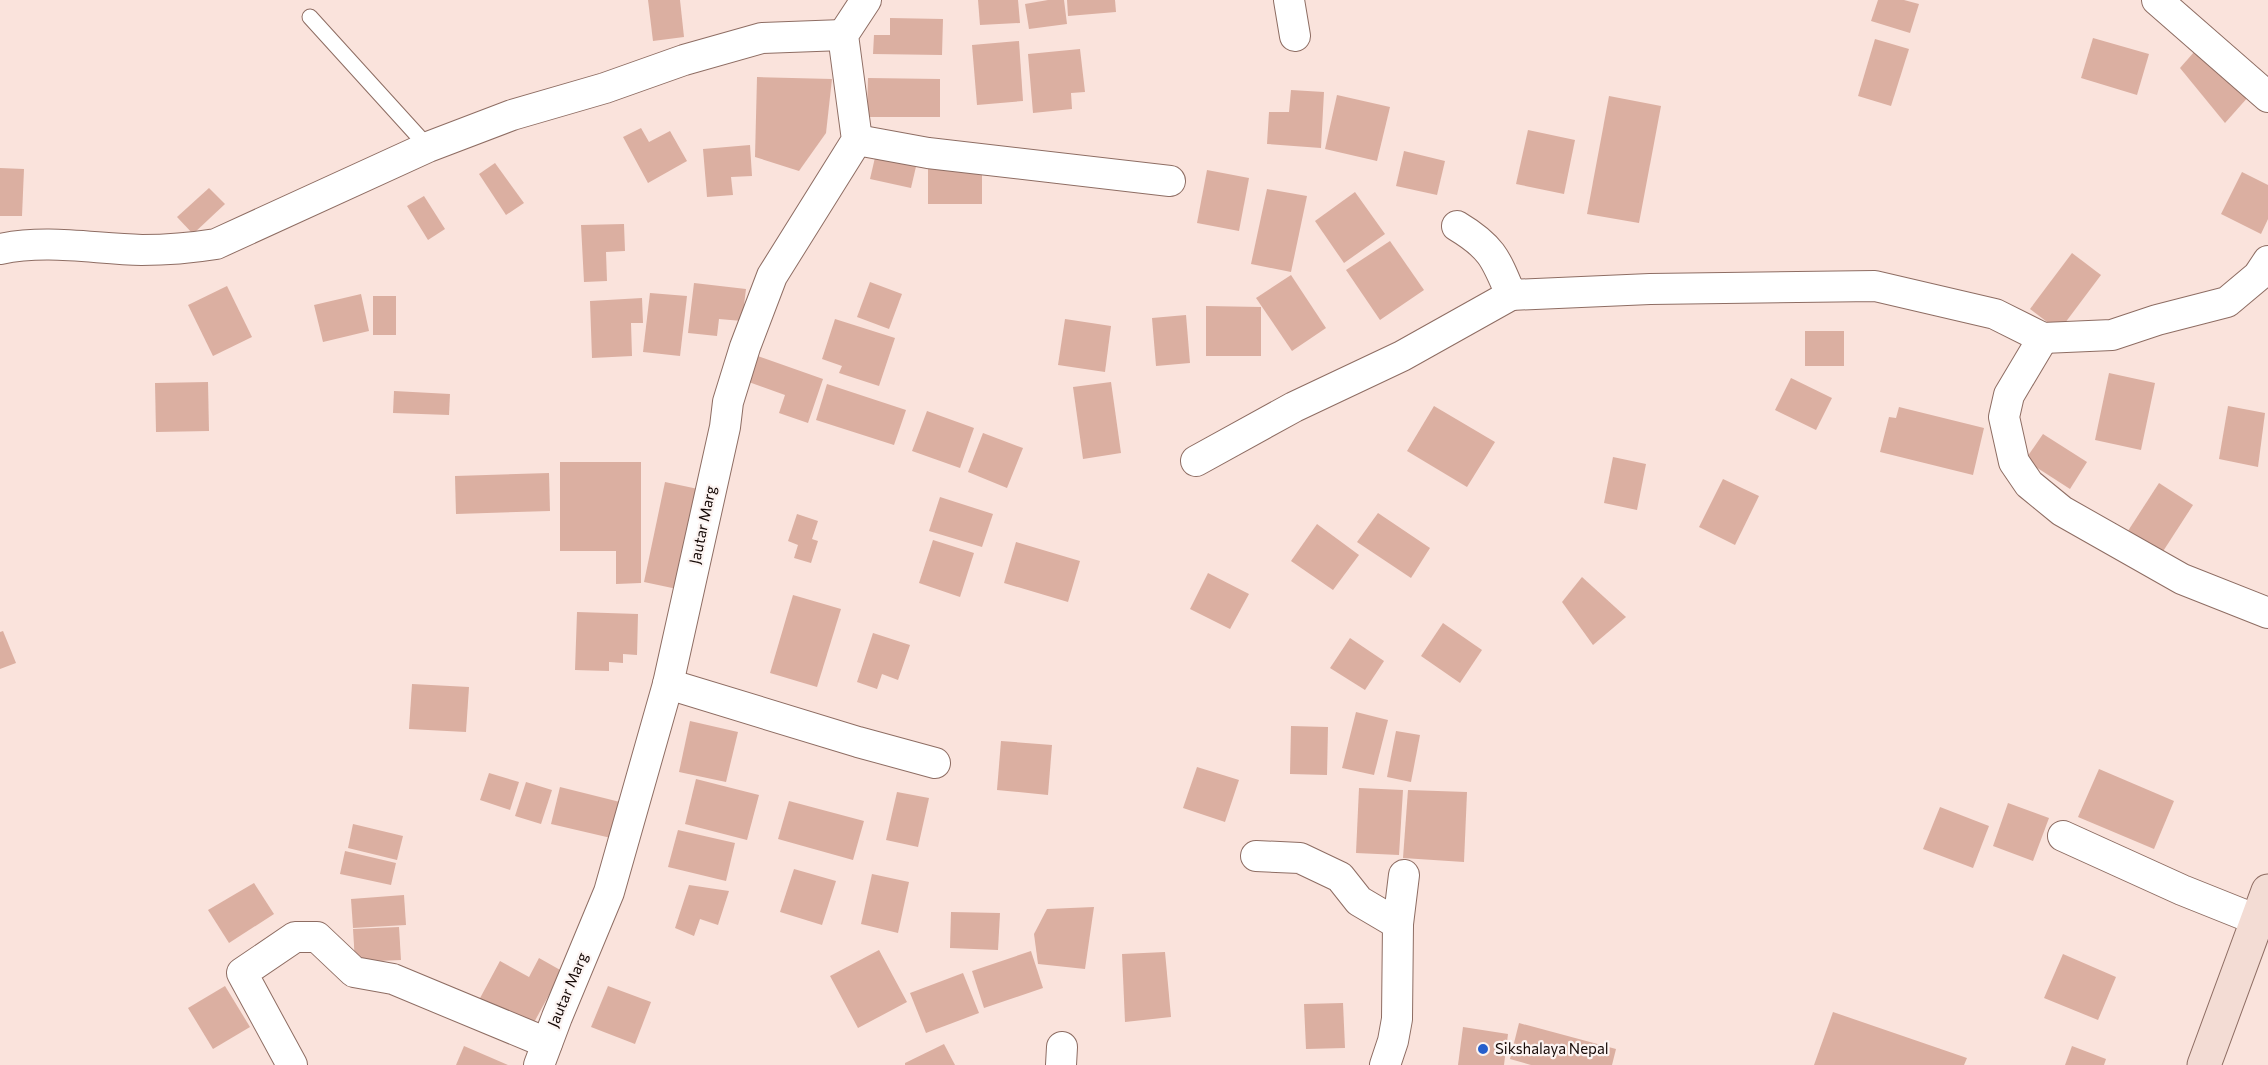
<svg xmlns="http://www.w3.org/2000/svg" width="2268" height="1065" font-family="Commissioner,sans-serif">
  <rect width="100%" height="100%" fill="#fae3dc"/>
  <g fill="#dbafa1">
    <path d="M648,0h32l4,37 -31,4z"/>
    <path d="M978,0h40l2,23 -40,2z"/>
    <path d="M1048,0h16l3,24 -38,5 -4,-25z"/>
    <path d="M1067,0h48l1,12 -48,4z"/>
    <path d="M1878,0h26l15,4 -9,29 -39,-12z"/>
    <path d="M890,18l53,1 -1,36 -69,-1 1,-19h16z"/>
    <path d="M2093,38l56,16 -12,41 -56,-17z"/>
    <path d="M1875,39l34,10 -18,57 -33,-10z"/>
    <path d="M1019,41l4,60 -46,4 -5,-60z"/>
    <path d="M2202,43l47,53 -24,27 -45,-55z"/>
    <path d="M1080,49l5,43 -14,1 1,16 -39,4 -5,-59z"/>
    <path d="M757,77l75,2 -6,54 -27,38 -44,-14z"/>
    <path d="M868,78l72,1v38h-73z"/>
    <path d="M1291,90l33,2 -3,56 -54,-4 2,-32h20z"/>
    <path d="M1337,95l53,12 -13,54 -52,-12z"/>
    <path d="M1609,96l52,10 -22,117 -52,-9z"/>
    <path d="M641,128l8,14 21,-11 17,30 -39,22 -25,-46z"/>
    <path d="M1528,130l47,10 -11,54 -48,-10z"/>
    <path d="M750,145l2,31 -21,1 2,18 -26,2 -4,-48z"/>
    <path d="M877,149l41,9 -7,30 -41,-9z"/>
    <path d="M1404,151l41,10 -8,34 -41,-9z"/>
    <rect x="928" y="161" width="54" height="43"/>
    <path d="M495,163l29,40 -18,12 -27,-41z"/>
    <path d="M0,168l24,1 -2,47h-22z"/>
    <path d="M1207,170l42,8 -10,53 -42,-8z"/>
    <path d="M2242,172l26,13v34l-7,15 -40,-20z"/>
    <path d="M209,188l16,16 -32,30 -16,-17z"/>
    <path d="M1267,189l40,7 -16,76 -40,-8z"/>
    <path d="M1355,192l30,42 -41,29 -29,-42z"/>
    <path d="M424,196l21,33 -17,11 -21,-34z"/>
    <path d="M624,224l1,27 -19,1 1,29 -23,1 -3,-57z"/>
    <path d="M1390,241l34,49 -44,30 -34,-50z"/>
    <path d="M2072,253l29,22 -42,56 -29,-22z"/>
    <path d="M1291,275l35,53 -34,23 -36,-53z"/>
    <path d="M870,282l32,12 -13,35 -32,-12z"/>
    <path d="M694,283l52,6 -4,32 -23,-2 -2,17 -29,-3z"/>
    <path d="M227,286l25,51 -39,19 -25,-51z"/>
    <path d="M650,293l37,3 -7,60 -37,-4z"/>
    <path d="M361,294l8,37 -46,11 -9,-37z"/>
    <rect x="373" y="296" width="23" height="39"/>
    <path d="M642,298l1,25h-12l1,33 -40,2 -2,-57z"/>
    <path d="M1206,306l55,1v49h-55z"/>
    <path d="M1186,315l4,48 -34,3 -4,-48z"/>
    <path d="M835,319l60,19 -16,48 -40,-13 3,-7 -20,-7z"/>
    <path d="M1065,319l46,7 -6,46 -47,-7z"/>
    <rect x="1805" y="331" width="39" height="35"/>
    <path d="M755,355l68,24 -15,44 -29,-10 6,-18 -39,-14z"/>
    <path d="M2109,373l46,10 -14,67 -46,-10z"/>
    <path d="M1791,378l41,20 -16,32 -41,-20z"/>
    <path d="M208,382l1,49 -53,1 -1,-49z"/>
    <path d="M1111,382l10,71 -38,6 -10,-72z"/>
    <path d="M827,384l79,26 -12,35 -78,-25z"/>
    <path d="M394,391l56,3 -1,21 -56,-2z"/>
    <path d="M1434,406l61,36 -28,45 -60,-36z"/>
    <path d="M2228,406l37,7 -7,54 -39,-8z"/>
    <path d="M1899,407l85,21 -11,47 -93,-23 9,-35 7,1z"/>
    <path d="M927,411l47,17 -14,40 -48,-17z"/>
    <path d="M983,433l40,15 -16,40 -39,-16z"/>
    <path d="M2043,434l44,28 -17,27 -45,-29z"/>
    <path d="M1613,457l33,7 -9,46 -33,-7z"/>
    <path d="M560,462h81v121l-25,1v-33h-56z"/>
    <path d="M549,473l1,38 -94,3 -1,-38z"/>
    <path d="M1723,479l36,17 -24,49 -36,-18z"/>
    <path d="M665,482l33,7 -21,100 -33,-7z"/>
    <path d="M2159,483l34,22 -33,51 -34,-22z"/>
    <path d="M940,497l53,17 -11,33 -53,-16z"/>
    <path d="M1378,513l52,35 -19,30 -54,-36z"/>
    <path d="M797,514l21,7 -6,18 6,2 -7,22 -17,-5 4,-13 -10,-4z"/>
    <path d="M1317,524l42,31 -26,35 -42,-29z"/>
    <path d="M933,540l41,13 -14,44 -41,-14z"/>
    <path d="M1016,542l64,19 -12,41 -64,-19z"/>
    <path d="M1208,573l41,21 -19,35 -40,-20z"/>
    <path d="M1582,577l44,40 -33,28 -31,-43z"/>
    <path d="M793,595l48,14 -24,78 -47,-14z"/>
    <path d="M577,612l61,2 -1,41 -14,-1v9l-14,-1v9l-34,-1z"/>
    <path d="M1443,623l39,27 -22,33 -39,-27z"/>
    <path d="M3,631l13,32 -16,6v-37z"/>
    <path d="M873,633l37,12 -12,35 -16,-6 -5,15 -20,-7z"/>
    <path d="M1350,638l34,23 -19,29 -35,-22z"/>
    <path d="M412,684l57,3 -3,45 -57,-3z"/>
    <path d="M1356,712l32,8 -14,55 -32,-7z"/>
    <path d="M690,721l48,11 -12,50 -47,-10z"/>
    <path d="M1291,726l37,1 -1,48 -37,-1z"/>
    <path d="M1396,731l24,4 -9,47 -24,-5z"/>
    <path d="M1001,741l51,4 -4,50 -51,-5z"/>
    <path d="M1197,767l42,13 -14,42 -42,-14z"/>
    <path d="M2099,769l75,32 -20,48 -76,-32z"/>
    <path d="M489,773l30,9 -9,28 -30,-10z"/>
    <path d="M696,779l63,16 -12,45 -62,-16z"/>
    <path d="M526,782l26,8 -11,34 -26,-8z"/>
    <path d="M560,787l60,15 -9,36 -60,-14z"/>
    <path d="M1359,788l44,2 -4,65 -43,-2z"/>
    <path d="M1408,790l59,2 -3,70 -61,-4z"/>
    <path d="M897,792l32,6 -11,49 -32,-7z"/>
    <path d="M789,801l75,20 -11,39 -75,-21z"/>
    <path d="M2008,803l41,15 -16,43 -40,-15z"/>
    <path d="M1940,807l49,19 -16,42 -50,-19z"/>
    <path d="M353,824l50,12 -6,24 -49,-12z"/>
    <path d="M678,830l57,13 -9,38 -58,-14z"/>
    <path d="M345,851l51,12 -5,22 -51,-11z"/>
    <path d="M794,869l42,12 -14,44 -42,-13z"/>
    <path d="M872,874l37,8 -11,51 -37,-9z"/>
    <path d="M254,883l20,31 -45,29 -21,-33z"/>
    <path d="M689,885l40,6 -11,34 -18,-6 -6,17 -19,-8z"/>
    <path d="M404,895l2,30 -53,3 -2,-29z"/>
    <path d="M1094,907l-9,62 -47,-5 -4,-30 13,-25z"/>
    <path d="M951,912l49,1 -2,37 -48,-2z"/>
    <path d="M399,927l2,33 -46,2 -2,-33z"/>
    <path d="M879,950l28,52 -49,26 -28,-52z"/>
    <path d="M1031,951l12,37 -59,20 -12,-37z"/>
    <path d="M1165,952l6,65 -46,5 -3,-68z"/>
    <path d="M2063,954l53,23 -18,43 -54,-22z"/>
    <path d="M539,958l23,13 -31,57 -52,-28 21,-39 29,16z"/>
    <path d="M963,973l16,40 -53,20 -16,-40z"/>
    <path d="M225,986l25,41 -37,22 -25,-41z"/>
    <path d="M608,986l43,16 -16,42 -44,-17z"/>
    <path d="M1343,1003l2,45 -39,1 -2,-45z"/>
    <path d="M1833,1012l134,46 -3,7h-150z"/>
    <path d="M1519,1023l97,26 -4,16h-81l-21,-6z"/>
    <path d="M1463,1027l45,7 -4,31h-46z"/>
    <path d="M944,1044l11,21h-50v-2z"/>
    <path d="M464,1046l44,19h-52z"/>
    <path d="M2072,1046l34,13 -2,6h-39z"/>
  </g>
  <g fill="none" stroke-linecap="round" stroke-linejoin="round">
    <g stroke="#8e6d63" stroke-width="17">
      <path id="lane" d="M310,17l118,130"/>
    </g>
    <g stroke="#8e6d63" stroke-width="32">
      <g id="street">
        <path d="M1289,0l6,36"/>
        <path d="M2157,0l111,97"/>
        <path d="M857,140l71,13 242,28"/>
        <path d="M1457,226c35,21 39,33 54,69l139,-6 225,-3 120,28 48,24 -34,57 -5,22 10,45 15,22 33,27 120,68 86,34"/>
        <path d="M0,249c48,-10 94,0 142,1 25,0 49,-2 74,-6l212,-97 84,-32 93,-27 79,-28 78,-22 81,-3"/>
        <path d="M2043,338l69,-3 45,-15 70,-18 31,-26 10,-15"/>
        <path d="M1196,461l98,-54 108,-51 109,-61"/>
        <path d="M668,684l190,58 77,21"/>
        <path d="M2063,836l119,54 75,30"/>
        <path d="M1256,856l44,2 40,19 19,24 39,23"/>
        <path d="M292,1065l-50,-92 53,-36h22l37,35 39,7 154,64"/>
        <path d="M539,1065l18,-48 52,-125 59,-208 57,-257 3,-25 17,-55 27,-71 85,-136 -14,-105 23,-35"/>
        <path d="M1061,1065l1,-18"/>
        <path d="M1385,1065l8,-24 4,-22 1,-95 6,-49"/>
      </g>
    </g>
    <g stroke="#8e6d63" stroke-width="35">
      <path id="secondary" d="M2204,1065l64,-174"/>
    </g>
    <use href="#lane" stroke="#fff" stroke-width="15"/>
    <use href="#street" stroke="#fff" stroke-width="30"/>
    <use href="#secondary" stroke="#f3dcd4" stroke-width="33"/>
  </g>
  <circle fill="#265fcc" stroke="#fcf4f2" stroke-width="2" cx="1483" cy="1049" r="6"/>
  <g text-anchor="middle" stroke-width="4.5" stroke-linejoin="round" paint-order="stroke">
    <g font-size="15" fill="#150906" stroke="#fcf4f2">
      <text transform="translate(703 525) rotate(-78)" y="5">Jautar Marg</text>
      <text transform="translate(568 990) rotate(-67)" y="5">Jautar Marg</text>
    </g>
    <g font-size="15" fill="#150906" stroke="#fcf4f2" text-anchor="start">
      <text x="1495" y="1054">Sikshalaya Nepal</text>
    </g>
  </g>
</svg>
